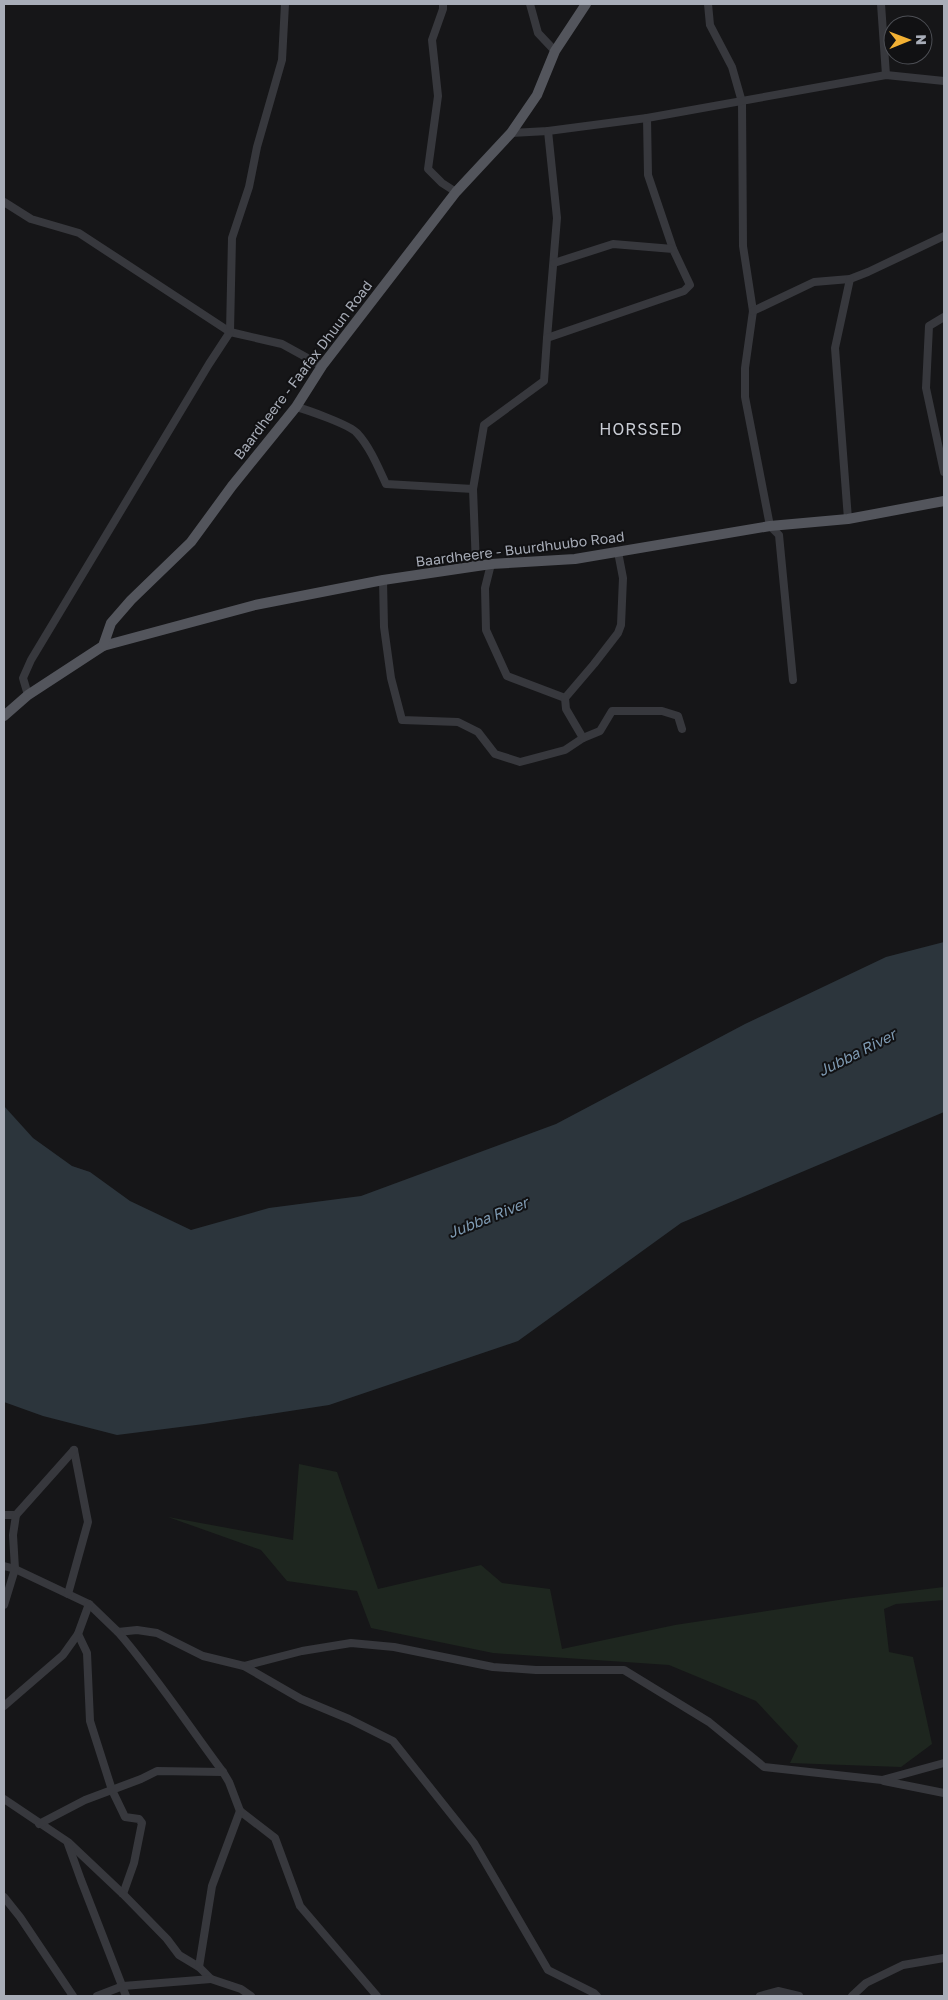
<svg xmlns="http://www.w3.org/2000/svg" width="948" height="2000" font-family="'Golos Text',sans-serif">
  <rect width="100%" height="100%" fill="#161618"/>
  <path fill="#1e261f" d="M299,1464l38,8 41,117 103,-24 21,18 48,6 12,60 113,-24 170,-26 99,-12v13l-48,4 -12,5 5,43 24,5 19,87 -31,23 -111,-4 8,-17 -42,-45 -87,-36 -176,-12 -122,-25 -14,-37 -70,-10 -26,-31 -93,-33 125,23z"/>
  <path fill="#2c353c" d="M944,942v170l-263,111 -163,118 -189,64 -125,19 -87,11 -74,-19 -39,-14v-296l29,32 39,28 18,6 40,29 61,29 78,-22 92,-12 195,-72 189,-100 141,-67z"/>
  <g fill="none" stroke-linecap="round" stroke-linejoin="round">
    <g stroke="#37383d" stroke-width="8">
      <path d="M443,4v5l-11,31 6,56 -10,73 14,14 14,9"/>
      <path d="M530,4l8,29 17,18"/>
      <path d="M708,4l2,21 22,42 10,35 1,144 10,65 -8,57v29l25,129 9,9 14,145"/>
      <path d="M881,4l5,71"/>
      <path d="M647,118l1,57 25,74"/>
      <path d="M511,133l37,-2 99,-13 239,-43 58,6"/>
      <path d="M4,202l27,17 48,14 151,99 52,12 40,22"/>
      <path d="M753,311l61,-29 36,-3 18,-7 76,-36"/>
      <path d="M944,317l-15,9 -3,62 18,84"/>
      <path d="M547,338l10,-120 -9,-87"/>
      <path d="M296,407c12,3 54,18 61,26 13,14 21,34 29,51l87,5"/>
      <path d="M848,519l-13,-171 15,-69"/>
      <path d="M491,564l-6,24 1,42 21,46 58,22 29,-34 24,-31 3,-8 2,-47 -5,-26"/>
      <path d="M476,566l-3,-77 11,-64 60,-44 3,-43 137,-47 6,-6 -17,-36 -60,-5 -59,19"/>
      <path d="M383,580l1,47 7,51 11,42 56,2 20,10 17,22 25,8 45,-12 18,-12 17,-7 12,-20h50l16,5 4,13"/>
      <path d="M28,695l-5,-17 8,-18 178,-296 21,-32 2,-94 17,-51 8,-40 25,-87 3,-56"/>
      <path d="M565,698l1,11 17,29"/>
      <path d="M4,1515h12"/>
      <path d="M4,1566l11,3 74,35 29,28 19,-2 20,3 46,23 41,10 58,-15 49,-8 43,4 99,20 43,3h88l85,52 55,45 118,13 62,-17"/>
      <path d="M68,1594l20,-72 -14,-72"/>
      <path d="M4,1605l11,-36 -2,-34 3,-20 58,-65"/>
      <path d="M118,1632c38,44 70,93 105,140l6,10 11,29 35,27 25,68 77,90"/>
      <path d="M78,1634l9,19 3,68 22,69 13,27 14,2 3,4 -8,40 -11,31"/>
      <path d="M244,1666l57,33 48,20 44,22 81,102 74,127 46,23 3,3"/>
      <path d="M4,1706l59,-51 15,-21 11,-30"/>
      <path d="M884,1781l60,12"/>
      <path d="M4,1799l64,43 55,52 44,45 12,16 20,12 12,12 30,10 10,7"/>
      <path d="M39,1824l46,-24 56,-21 16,-8 66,1"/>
      <path d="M68,1844l13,36 45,116"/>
      <path d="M4,1897l16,20 53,79"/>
      <path d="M199,1967l13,-81 28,-75"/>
      <path d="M97,1996l26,-10 88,-7"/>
      <path d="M760,1996l18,-5 21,5"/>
      <path d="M852,1996l14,-13 37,-18 41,-7"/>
    </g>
    <g stroke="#53555c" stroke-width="10">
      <path d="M103,646l152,-41 128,-25 108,-16 84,-5 195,-33 78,-7 96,-18"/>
      <path d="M4,716l24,-21 75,-49 8,-23 20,-23 60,-58 41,-56 64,-79 26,-41 134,-174 55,-59 26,-38 18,-44 31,-47"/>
    </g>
  </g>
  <g text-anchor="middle" stroke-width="4" stroke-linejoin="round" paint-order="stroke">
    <g font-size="14" fill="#a8adb8" stroke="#111113">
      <text transform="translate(303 370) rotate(-53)" y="5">Baardheere - Faafax Dhuun Road</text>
      <text transform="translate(520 549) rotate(-7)" y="5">Baardheere - Buurdhuubo Road</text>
    </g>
    <g font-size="15" font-style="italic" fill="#7f9bb3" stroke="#111113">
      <text transform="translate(857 1053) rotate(-27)" y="5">Jubba River</text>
      <text transform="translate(488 1218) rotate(-22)" y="5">Jubba River</text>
    </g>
    <g font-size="16" letter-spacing="1" fill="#c9ccd4" stroke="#111113">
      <text x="641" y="435">HORSSED</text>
    </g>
  </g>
  <rect width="948" height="2000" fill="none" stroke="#a8adb8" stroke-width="10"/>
  <g transform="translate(908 40) rotate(89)"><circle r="24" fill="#111113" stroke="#4d4f55"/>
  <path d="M0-4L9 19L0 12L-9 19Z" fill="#f2b134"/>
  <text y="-8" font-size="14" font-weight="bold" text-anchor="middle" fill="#a8adb8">N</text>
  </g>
</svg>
